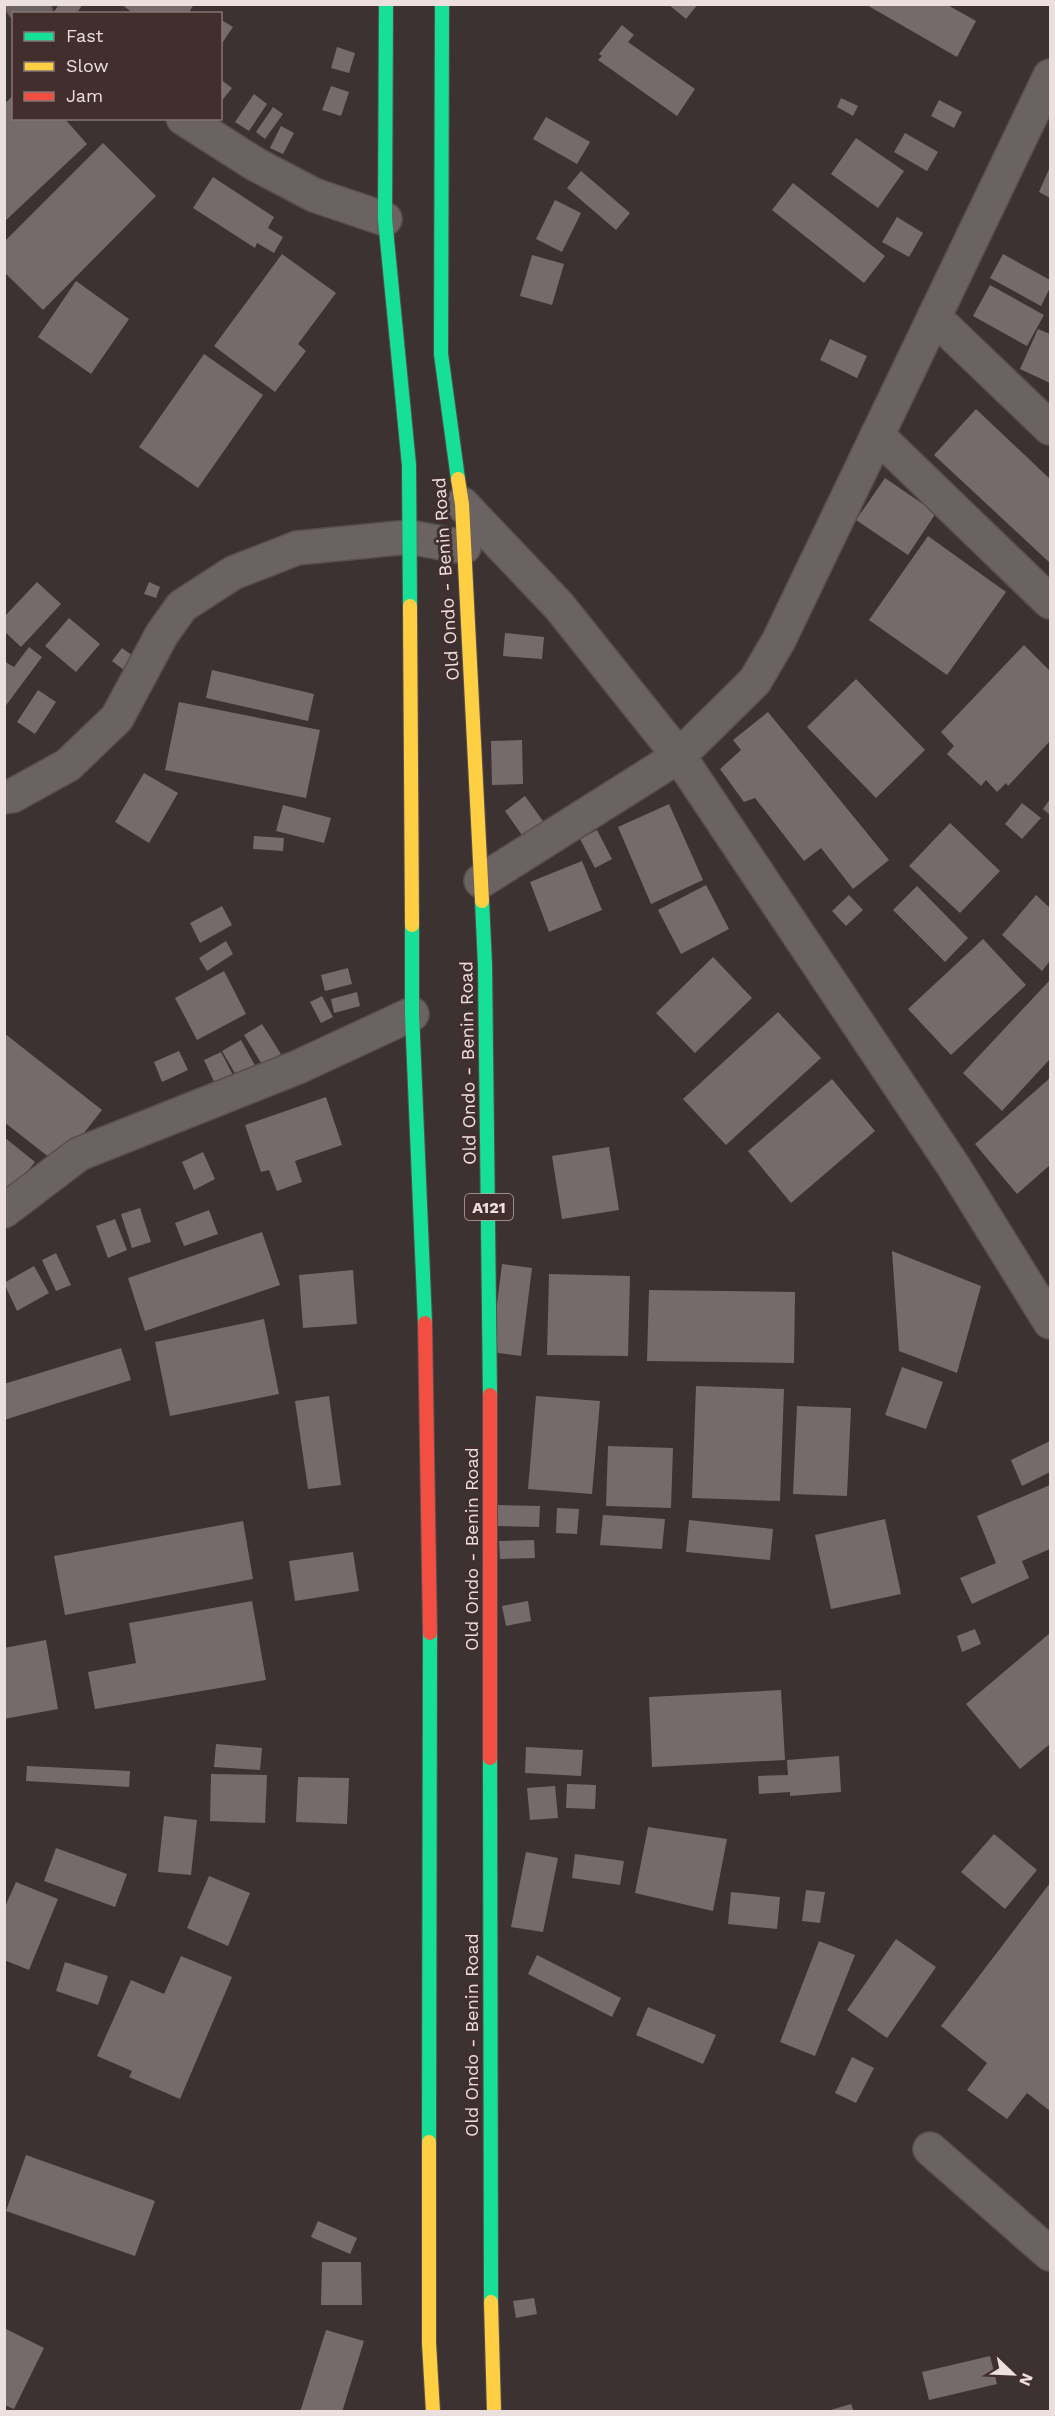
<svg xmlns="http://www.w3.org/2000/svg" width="1055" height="2416" font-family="'Work Sans',sans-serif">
  <rect width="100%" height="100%" fill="#3c3232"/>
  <g fill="#746b6a">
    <path d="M59,4h24l-7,10h-20l-2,-2z"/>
    <path d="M121,4h73l-6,10h-54z"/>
    <path d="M668,4h30l-12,15z"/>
    <path d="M865,4h81l30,17 -19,36z"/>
    <path d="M220,19l13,8 -13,19z"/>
    <path d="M622,25l12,10 -6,7 67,47 -18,27 -79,-56 4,-4 -3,-2z"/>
    <path d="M337,47l18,6 -6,20 -18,-5z"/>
    <path d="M220,79l12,9 -12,15z"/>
    <path d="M331,86l18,6 -8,24 -19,-6z"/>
    <path d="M254,94l13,10 -18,27 -14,-9z"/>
    <path d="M14,95v23h50l23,26 -83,78v-118z"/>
    <path d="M841,98l17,8 -5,10 -16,-9z"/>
    <path d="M939,100l23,12 -8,16 -23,-12z"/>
    <path d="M273,107l10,7 -18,25 -9,-7z"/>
    <path d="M546,117l44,25 -13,22 -44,-25z"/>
    <path d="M281,126l13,7 -11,21 -13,-6z"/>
    <path d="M905,133l33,19 -11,19 -33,-19z"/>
    <path d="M856,138l48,33 -26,37 -47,-34z"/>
    <path d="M103,143l53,53 -113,114 -39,-38v-30z"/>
    <path d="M1050,167v31l-11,-6z"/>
    <path d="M581,171l49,42 -14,17 -49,-42z"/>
    <path d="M213,177l61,40 -6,11 15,9 -9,16 -17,-10 -2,5 -62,-40z"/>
    <path d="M793,183l92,73 -21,27 -92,-73z"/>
    <path d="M555,200l26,13 -19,39 -26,-13z"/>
    <path d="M897,217l26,16 -14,24 -27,-15z"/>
    <path d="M282,254l54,39 -38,51 8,7 -31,41 -61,-46z"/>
    <path d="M1003,254l47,26v8l-9,18 -51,-28z"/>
    <path d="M532,255l32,9 -12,41 -32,-9z"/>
    <path d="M76,281l53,38 -38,55 -53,-37z"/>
    <path d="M990,285l54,30 -17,31 -54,-30z"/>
    <path d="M1038,329l12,5v49l-30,-14z"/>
    <path d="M830,339l37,17 -10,22 -37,-18z"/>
    <path d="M204,354l59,41 -65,93 -59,-41z"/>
    <path d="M976,409l74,70v84l-116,-108z"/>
    <path d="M885,478l51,35 -28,42 -52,-35z"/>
    <path d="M928,536l78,56 -59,83 -78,-55z"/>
    <path d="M37,582l24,22 -40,43 -17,-16v-14z"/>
    <path d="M149,582l11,5 -4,11 -12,-4z"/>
    <path d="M69,618l31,26 -24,28 -31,-26z"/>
    <path d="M505,633l39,4 -2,22 -39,-3z"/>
    <path d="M1024,645l26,26v70l-42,45 -2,-3 -9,9 -11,-12 -5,6 -34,-32 7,-8 -13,-14z"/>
    <path d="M29,647l13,10 -38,51v-47l10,6z"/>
    <path d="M122,648l11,8 -9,14 -12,-9z"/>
    <path d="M212,670l102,24 -6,27 -102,-23z"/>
    <path d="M856,679l69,71 -49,48 -69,-71z"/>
    <path d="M38,690l18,12 -21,32 -18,-12z"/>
    <path d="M179,702l141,28 -14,68 -141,-28z"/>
    <path d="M768,712l121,148 -36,29 -32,-41 -17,13 -49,-63 -11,4 -24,-33 21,-19 -8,-10z"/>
    <path d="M522,740l1,44 -31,1 -1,-44z"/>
    <path d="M144,773l34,20 -29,50 -34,-21z"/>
    <path d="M525,796l20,28 -21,14 -19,-27z"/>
    <path d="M1050,799v16l-7,-6z"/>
    <path d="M1022,803l19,15 -19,21 -17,-15z"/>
    <path d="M669,804l34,76 -52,24 -33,-77z"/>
    <path d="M283,805l48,13 -7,25 -48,-12z"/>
    <path d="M950,823l50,48 -40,42 -51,-47z"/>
    <path d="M597,830l15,29 -17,9 -15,-29z"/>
    <path d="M254,836l30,2 -1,13 -30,-2z"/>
    <path d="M582,861l20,49 -53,22 -19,-50z"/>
    <path d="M706,885l23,44 -48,25 -23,-44z"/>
    <path d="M917,886l51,52 -23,24 -52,-52z"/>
    <path d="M849,895l14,15 -17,16 -14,-15z"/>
    <path d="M1036,895l14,13v53l-8,10 -40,-36z"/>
    <path d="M222,906l10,19 -32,18 -10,-20z"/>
    <path d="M983,939l43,46 -75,70 -43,-46z"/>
    <path d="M226,941l7,13 -26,17 -8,-13z"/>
    <path d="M713,957l39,41 -57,55 -39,-40z"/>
    <path d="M348,968l4,16 -27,7 -4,-16z"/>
    <path d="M224,971l22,43 -49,26 -22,-42z"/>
    <path d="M1050,980v79l-48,52 -39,-38z"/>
    <path d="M357,992l3,14 -26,7 -3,-14z"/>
    <path d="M322,996l11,21 -12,6 -11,-21z"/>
    <path d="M778,1012l43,46 -95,87 -43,-46z"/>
    <path d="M262,1024l19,30 -18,12 -19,-31z"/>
    <path d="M4,1033l98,77 -43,55 -55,-43z"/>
    <path d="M241,1040l17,31 -18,11 -18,-31z"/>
    <path d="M179,1051l9,19 -26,12 -8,-20z"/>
    <path d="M221,1052l14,27 -18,9 -13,-28z"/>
    <path d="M1050,1078v87l-33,29 -42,-50z"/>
    <path d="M832,1079l43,52 -84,72 -43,-52z"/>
    <path d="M326,1097l16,48 -47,16 7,21 -25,9 -8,-21 -8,2 -16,-47z"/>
    <path d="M4,1137l31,25 -31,38z"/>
    <path d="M609,1147l10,63 -57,9 -10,-63z"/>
    <path d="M203,1152l12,27 -21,11 -12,-28z"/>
    <path d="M140,1208l11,34 -19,6 -11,-34z"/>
    <path d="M209,1210l9,24 -34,12 -9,-23z"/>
    <path d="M115,1219l12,31 -19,8 -12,-32z"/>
    <path d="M262,1232l18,53 -135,46 -17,-53z"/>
    <path d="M892,1251l89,35 -24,87 -58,-22z"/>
    <path d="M56,1253l15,32 -15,6 -14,-31z"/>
    <path d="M502,1264l30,4 -11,88 -30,-4z"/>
    <path d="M34,1266l15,27 -32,18 -13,-28z"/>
    <path d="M353,1270l4,54 -54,4 -4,-53z"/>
    <path d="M549,1274l81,2 -2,80 -81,-1z"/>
    <path d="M649,1290l146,2 -1,71 -147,-2z"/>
    <path d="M264,1319l15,75 -109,22 -15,-74z"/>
    <path d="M121,1348l10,32 -127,40v-36z"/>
    <path d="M902,1367l41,15 -17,47 -41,-14z"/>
    <path d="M696,1386l88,3 -4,112 -88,-3z"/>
    <path d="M329,1396l12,89 -33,4 -13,-88z"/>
    <path d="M536,1396l64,5 -8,93 -64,-5z"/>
    <path d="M797,1406l54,2 -4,88 -54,-2z"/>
    <path d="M1050,1441v31l-28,14 -11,-26z"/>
    <path d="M608,1446l65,2 -2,60 -65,-2z"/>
    <path d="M1050,1485v64l-28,12 7,17 -57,26 -12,-26 36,-15 -19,-47z"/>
    <path d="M497,1505l43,1 -1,21 -42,-1z"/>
    <path d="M557,1508l22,1 -2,25 -21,-1z"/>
    <path d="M603,1515l62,4 -3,30 -62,-4z"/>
    <path d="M885,1519l16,75 -70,15 -16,-74z"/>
    <path d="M689,1520l84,9 -3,31 -84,-8z"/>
    <path d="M243,1521l10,58 -188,36 -11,-59z"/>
    <path d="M534,1540l1,18 -35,1 -1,-18z"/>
    <path d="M353,1552l6,39 -64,10 -6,-40z"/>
    <path d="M252,1601l14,79 -171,29 -7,-37 48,-9 -7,-40z"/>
    <path d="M528,1601l3,20 -25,5 -4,-20z"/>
    <path d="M975,1629l6,15 -19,8 -5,-16z"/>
    <path d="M1050,1633v111l-30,25 -54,-65z"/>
    <path d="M46,1640l12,69 -54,10v-71z"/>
    <path d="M781,1690l4,70 -133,7 -3,-70z"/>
    <path d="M216,1744l46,4 -2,22 -46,-3z"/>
    <path d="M526,1747l57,3 -2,26 -56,-3z"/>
    <path d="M839,1756l2,36 -51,4v-4l-31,2 -1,-18 30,-1 -1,-15z"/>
    <path d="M27,1766l103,5 -1,16 -103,-6z"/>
    <path d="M211,1774l56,1 -2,48 -55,-2z"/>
    <path d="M298,1777l51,1 -2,46 -51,-2z"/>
    <path d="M567,1784l29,1 -1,24 -29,-1z"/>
    <path d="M555,1786l3,32 -28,2 -3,-32z"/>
    <path d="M164,1816l33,4 -6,55 -33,-3z"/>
    <path d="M648,1827l79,12 -14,72 -78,-18z"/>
    <path d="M994,1834l43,36 -32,39 -44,-37z"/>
    <path d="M56,1848l71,26 -12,33 -71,-26z"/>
    <path d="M526,1852l32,6 -15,74 -32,-5z"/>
    <path d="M575,1854l49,7 -4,24 -48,-7z"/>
    <path d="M209,1876l41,17 -22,53 -41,-18z"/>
    <path d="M16,1882l42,17 -29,71 -25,-10v-51z"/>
    <path d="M1050,1883v228l-23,-18 -20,26 -40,-29 20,-27 -46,-37z"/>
    <path d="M806,1890l19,2 -5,31 -18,-2z"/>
    <path d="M731,1892l49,5 -3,32 -49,-5z"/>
    <path d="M896,1939l40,28 -49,71 -40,-28z"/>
    <path d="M819,1941l36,14 -40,101 -35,-14z"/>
    <path d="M537,1955l84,43 -9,19 -84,-43z"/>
    <path d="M181,1956l51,21 -52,122 -51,-22 3,-6 -35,-15 34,-76 33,14z"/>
    <path d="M65,1962l43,14 -10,29 -42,-14z"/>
    <path d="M648,2007l68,28 -13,29 -67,-29z"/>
    <path d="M852,2057l22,11 -18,35 -21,-10z"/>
    <path d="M26,2155l129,46 -20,55 -129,-45z"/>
    <path d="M318,2221l39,17 -7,16 -39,-17z"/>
    <path d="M322,2262h39l1,43h-41z"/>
    <path d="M534,2298l3,16 -21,4 -3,-17z"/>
    <path d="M4,2328l40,20 -30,61 -10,-4z"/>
    <path d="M326,2330l38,11 -22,71h-42z"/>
    <path d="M990,2356l7,28 -68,16 -7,-28z"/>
    <path d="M851,2404l3,8h-27v-1z"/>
  </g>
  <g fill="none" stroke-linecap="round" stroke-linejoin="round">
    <g stroke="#574e4e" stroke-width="36">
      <g id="street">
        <path d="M22,4l14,10"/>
        <path d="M183,118l72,46 59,31 71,24"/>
        <path d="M934,317l116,111"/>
        <path d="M877,435l173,167"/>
        <path d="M462,504l97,102 120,150 275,411 96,155"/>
        <path d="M4,797l8,-1 56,-31 49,-47 45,-84 20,-28 51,-33 64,-25 112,-11 55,10"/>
        <path d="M481,881l198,-125 76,-75 24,-41 271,-564"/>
        <path d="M4,1211l75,-57 219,-87 114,-53"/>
        <path d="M930,2149l120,105"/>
      </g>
    </g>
    <g stroke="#574e4e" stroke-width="16">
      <g id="fast">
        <path d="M386,4l-1,215 24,246 1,141"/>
        <path d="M442,4l-1,350 17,125"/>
        <path d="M482,901l3,64 5,430"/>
        <path d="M412,925v89l13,309"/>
        <path d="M490,1758l1,544"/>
        <path d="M429,2142l1,-509"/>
      </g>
    </g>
    <g stroke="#574e4e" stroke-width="16">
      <g id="slow">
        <path d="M458,479l4,25 20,397"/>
        <path d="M410,606l2,319"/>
        <path d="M429,2142v201l4,69"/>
        <path d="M491,2302l3,110"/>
      </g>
    </g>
    <g stroke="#574e4e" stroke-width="16">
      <g id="jam">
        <path d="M425,1323l5,310"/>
        <path d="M490,1395v363"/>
      </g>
    </g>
    <use href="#street" stroke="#6b6362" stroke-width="33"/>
    <use href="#fast" stroke="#16e098" stroke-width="14"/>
    <use href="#slow" stroke="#ffcf43" stroke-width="14"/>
    <use href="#jam" stroke="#f24e42" stroke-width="14"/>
  </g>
  <g text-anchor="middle" stroke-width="6" stroke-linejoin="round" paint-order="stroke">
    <rect fill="#412e2d" stroke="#b9aba9" stroke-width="1.5" x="465" y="1194" width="48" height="26" rx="4.5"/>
    <g font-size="16" font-weight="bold" fill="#ece0de">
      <text x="489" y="1213">A121</text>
    </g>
    <g font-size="18" fill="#ece0de" stroke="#412e2d">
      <text transform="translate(446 579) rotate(-94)" y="6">Old Ondo - Benin Road</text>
      <text transform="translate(468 1063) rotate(-91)" y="6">Old Ondo - Benin Road</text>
      <text transform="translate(472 1549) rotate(-90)" y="6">Old Ondo - Benin Road</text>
      <text transform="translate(472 2035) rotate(-90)" y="6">Old Ondo - Benin Road</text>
    </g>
  </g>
  <rect width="1055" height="2416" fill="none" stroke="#ece0de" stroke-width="12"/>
  <rect x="12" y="12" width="210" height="108" fill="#412e2d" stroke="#857574" stroke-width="1.5"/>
  <rect x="24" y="32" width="30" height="9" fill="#16e098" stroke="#857574" stroke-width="1.5"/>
  <text x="66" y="42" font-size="18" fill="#ece0de">Fast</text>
  <rect x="24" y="62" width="30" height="9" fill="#ffcf43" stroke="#857574" stroke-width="1.5"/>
  <text x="66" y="72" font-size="18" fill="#ece0de">Slow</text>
  <rect x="24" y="92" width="30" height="9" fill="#f24e42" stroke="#857574" stroke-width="1.5"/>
  <text x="66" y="102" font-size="18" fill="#ece0de">Jam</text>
  <g transform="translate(1013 2374) rotate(113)" stroke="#412e2d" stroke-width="4.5" paint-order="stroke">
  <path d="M0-4.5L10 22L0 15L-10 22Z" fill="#ece0de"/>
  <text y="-9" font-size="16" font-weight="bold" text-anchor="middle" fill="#ece0de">N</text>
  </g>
</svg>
